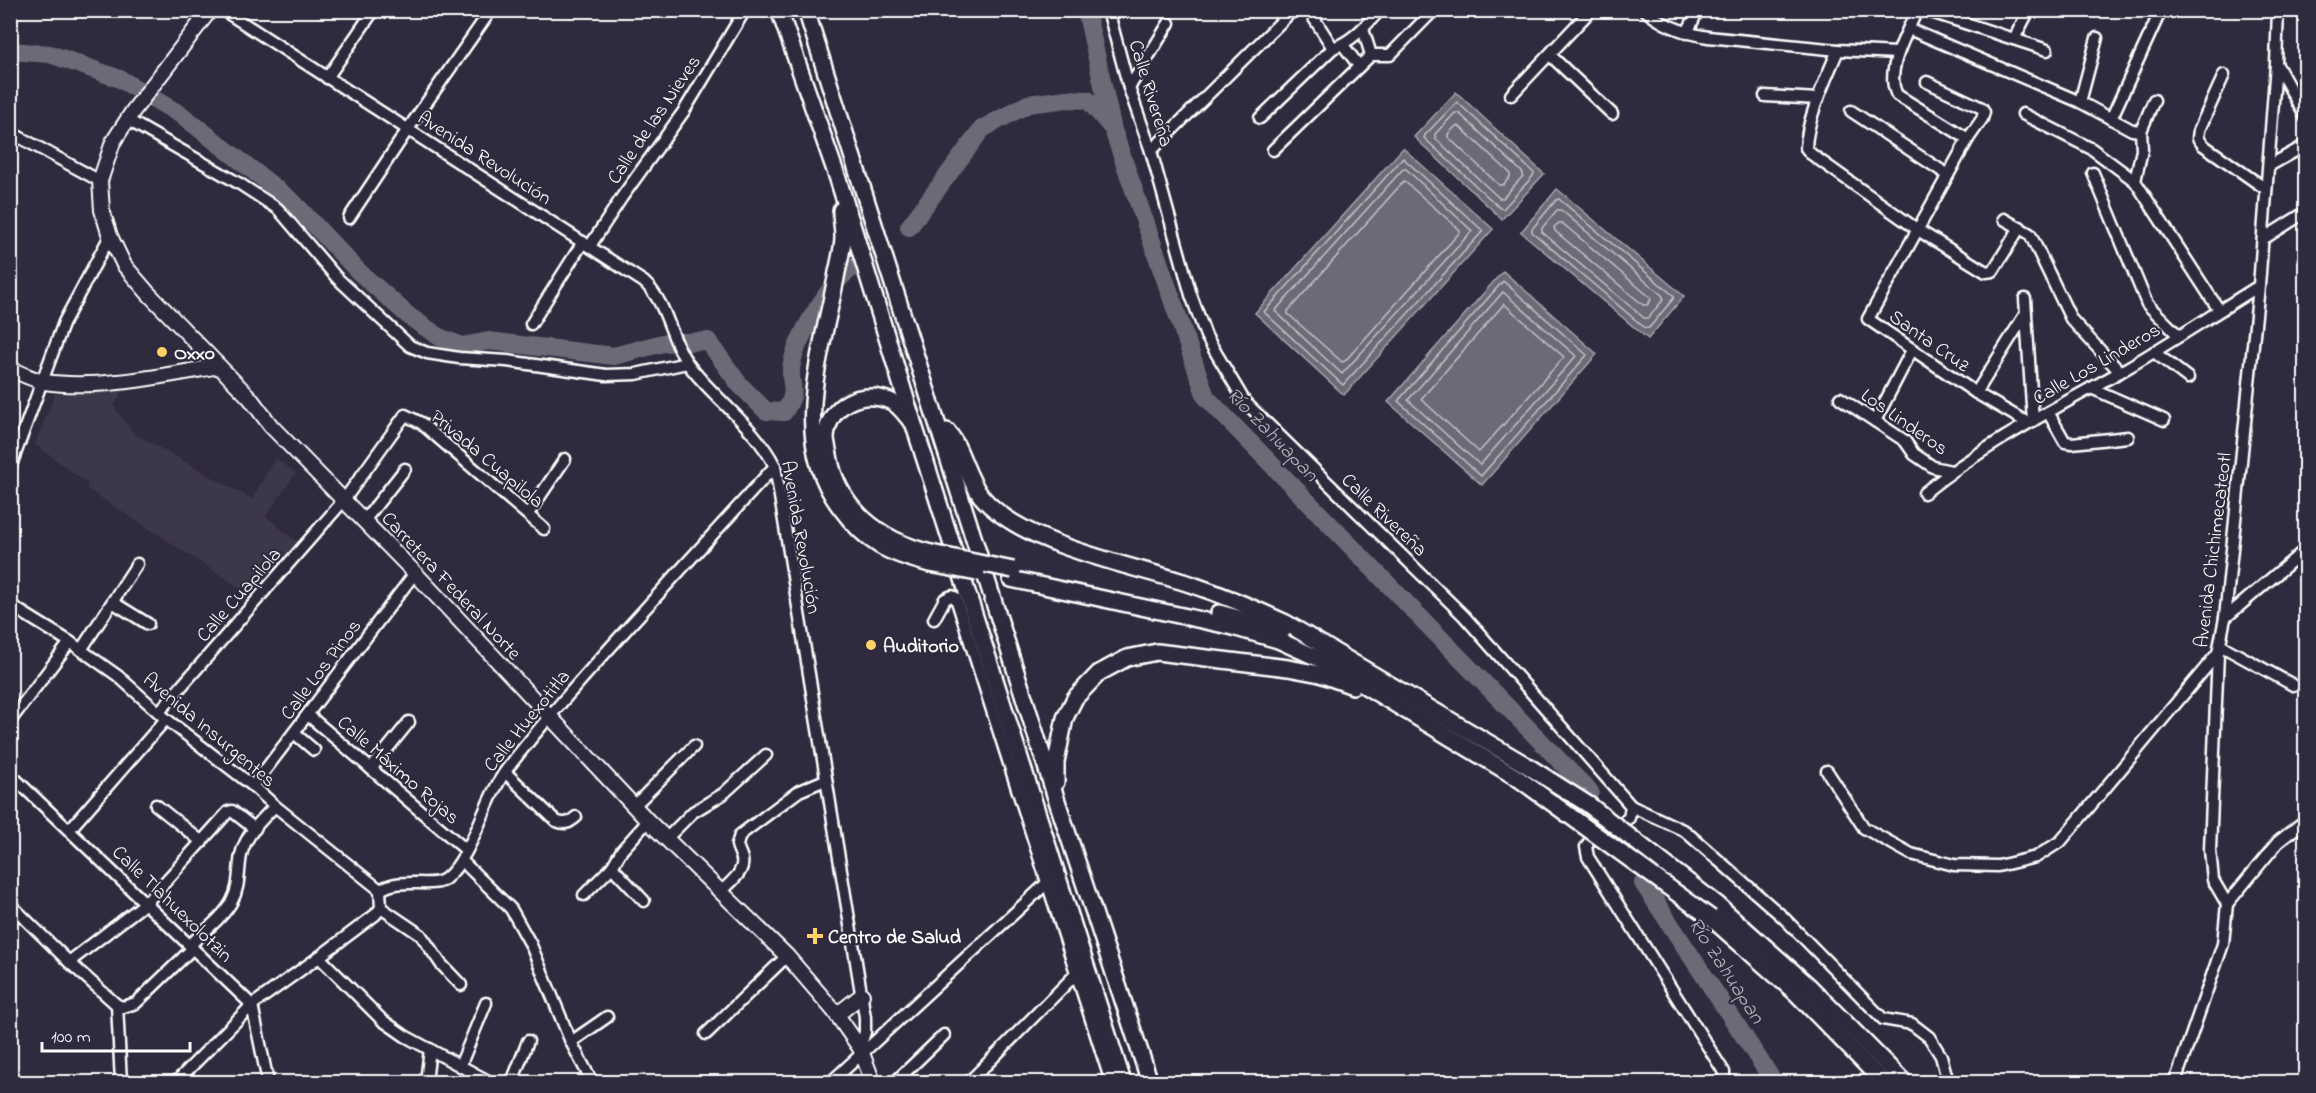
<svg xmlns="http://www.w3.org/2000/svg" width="2316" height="1093" font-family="'Indie Flower',sans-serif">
  <rect width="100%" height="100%" fill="#2f2a3d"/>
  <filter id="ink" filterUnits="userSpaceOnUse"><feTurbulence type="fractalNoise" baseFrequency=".0167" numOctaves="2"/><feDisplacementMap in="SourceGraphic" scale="12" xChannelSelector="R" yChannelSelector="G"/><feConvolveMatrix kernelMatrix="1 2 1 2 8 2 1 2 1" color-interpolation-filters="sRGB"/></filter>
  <g filter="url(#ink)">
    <path fill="#3c3749" d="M124,388l-10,18 19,27 119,66 23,-41 21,15 -30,43 31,26 -46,53 -165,-107 2,-4 -53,-40 20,-50z"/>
    <g fill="#6d6a77" stroke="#a7a6ad" stroke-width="1.5">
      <path d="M1456,92l88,82 -42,45 -88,-82z"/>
      <path d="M1403,148l90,81 -149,166 -89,-82z"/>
      <path d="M1557,189l127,107 -36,43 -127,-107z"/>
      <path d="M1503,271l94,83 -115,131 -94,-83z"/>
    </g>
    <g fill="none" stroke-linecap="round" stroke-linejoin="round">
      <g stroke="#c5c3c9" stroke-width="1.5">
        <path d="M1457,102l77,71 -1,3 -30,33 -3,-1 -76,-70 1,-3z"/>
        <path d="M1455,113h4l64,60v3l-20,22h-4l-64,-60v-4z"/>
        <path d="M1456,126h3l51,47v4l-7,8h-4l-51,-48v-3z"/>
        <path d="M1403,158l80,73 -140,154 -79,-73z"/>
        <path d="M1403,169h3l66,62 -130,143 -67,-63z"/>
        <path d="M1404,181l55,48 1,3 -115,129 -3,1 -54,-48v-3z"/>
        <path d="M1559,199l115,97 -1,3 -24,29h-4l-113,-96v-3l24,-29z"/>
        <path d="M1557,210h4l102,86v4l-15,18h-4l-102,-86v-4z"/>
        <path d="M1559,223h3l88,74 1,3 -4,5h-4l-88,-74 -1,-4z"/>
        <path d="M1503,281l84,74 -106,121 -83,-75z"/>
        <path d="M1503,292l73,64 -96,109 -72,-65z"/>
        <path d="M1504,304l60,53 -85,95 -58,-53z"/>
      </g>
      <g stroke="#6d6a77" stroke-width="18">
        <path d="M1086,10l27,120 93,267 384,395"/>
        <path d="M10,51l40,3 70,25 63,37 109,85 66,70 52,46 31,21 21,8 27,-5 125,15 49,-13 45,-2 31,43 27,27 18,1c17,-25 3,-26 8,-49 6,-27 38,-82 62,-96"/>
        <path d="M909,227l73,-98 46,-25 39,-5 21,1 24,28"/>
        <path d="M1643,883l131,199"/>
      </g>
      <g stroke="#fff" stroke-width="15">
        <g id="minor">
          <path d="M223,10l421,272c25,23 25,56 44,82 27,36 66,61 87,102l90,551v15l-5,16"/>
          <path d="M453,10l4,3"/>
          <path d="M1108,10l21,78 22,63 40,144 15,41 39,66 219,214 167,190 54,25 98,86 100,102 29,5 17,13 12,19 7,26"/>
          <path d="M1307,10l3,2 23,36"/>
          <path d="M1645,10c18,16 39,23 63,27l130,13 59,3"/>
          <path d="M1917,10c-10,23 -33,61 -20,85l71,44"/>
          <path d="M1925,10l122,40"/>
          <path d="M1909,29l171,73 52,28 9,1 13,-31"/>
          <path d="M1687,33l11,-23"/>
          <path d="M2014,39l15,-29"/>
          <path d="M1343,45l16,21"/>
          <path d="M1838,50c-12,29 -31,67 -32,98l5,6 107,76 68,42 7,-1 27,-44"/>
          <path d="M1371,55h19l44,-45"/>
          <path d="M1550,55l62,59"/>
          <path d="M2277,65l29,53"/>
          <path d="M2224,75l-25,55 -1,8 5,7 63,44"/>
          <path d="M327,78l47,-68"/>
          <path d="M1927,82l55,26 2,4 -2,7 -14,20 -100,180 108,74 52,30"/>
          <path d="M1129,88l40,-65"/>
          <path d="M1511,95l80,-85"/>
          <path d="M1765,96l53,3"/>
          <path d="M2080,102l17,-64"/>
          <path d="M1851,111l97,64"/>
          <path d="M2023,114l69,35 43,32 84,129"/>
          <path d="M1260,118l73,-70c20,-7 33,-23 47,-38"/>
          <path d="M2111,119l50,-109"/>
          <path d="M128,120l112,64 38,25 59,69 73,68 17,7 32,5 48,3 99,14 30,-1 51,-11"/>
          <path d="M10,132l90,49"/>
          <path d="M1273,150l98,-95 -8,-26"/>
          <path d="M1151,151l142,-141"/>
          <path d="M2269,166l37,-21"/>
          <path d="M2093,173l54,131 32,32"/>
          <path d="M2135,181l7,-31 -1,-19"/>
          <path d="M349,218l59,-89 83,-119"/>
          <path d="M2004,219l26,15 41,85 49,53"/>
          <path d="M2263,239l43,-27"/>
          <path d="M590,246l32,-49 62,-86 61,-101"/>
          <path d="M2025,299l8,122"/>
          <path d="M531,324l52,-82"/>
          <path d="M2154,352l34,26"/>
          <path d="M2091,388l73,32"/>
          <path d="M1976,393l50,-80"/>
          <path d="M1840,398l65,43 9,13 19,13 18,4"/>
          <path d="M2048,412l17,30 7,1 56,-6"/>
          <path d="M1875,421l37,-71"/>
          <path d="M10,468l54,-146 46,-86"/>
          <path d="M1924,493c62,-50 134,-86 203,-125 45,-26 88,-55 132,-82"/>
          <path d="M528,514l37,-55"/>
          <path d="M364,521l41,-52"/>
          <path d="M114,603l34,21"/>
          <path d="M10,605l60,37 48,34 48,43 87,67 22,20 105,84"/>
          <path d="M2225,618l81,-69"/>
          <path d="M934,619l11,-20 7,-3 4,2 155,484"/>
          <path d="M2220,645l73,40"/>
          <path d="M81,650l56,-86"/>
          <path d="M159,712l185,-212 61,-85 16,8 123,106"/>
          <path d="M308,715l158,135"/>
          <path d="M10,721l60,-79"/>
          <path d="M294,733l20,17"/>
          <path d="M371,769l38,-47"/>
          <path d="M1827,771l37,57 47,26 43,11 44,1 38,-9 25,-16 157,-188"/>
          <path d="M505,772l51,49c9,4 13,2 20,-4"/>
          <path d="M10,774l242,231 16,77"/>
          <path d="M253,786l162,-213"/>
          <path d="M156,805l46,37"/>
          <path d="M634,806l60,-60"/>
          <path d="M1631,806l-2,12 -40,24 -3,5 2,10 136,215v10"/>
          <path d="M70,829l96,-110"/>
          <path d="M666,839l27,-27 30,-18 43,-39"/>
          <path d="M461,860l50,49 20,36 40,97 21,40"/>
          <path d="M612,867l32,34"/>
          <path d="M380,890c22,-14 52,-1 65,-11 28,-22 39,-80 62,-110 40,-52 84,-100 127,-148 47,-51 94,-103 141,-155"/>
          <path d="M721,892c8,-9 24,-19 21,-33 -1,-5 -4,-9 -5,-14l3,-10 59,-44 26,-11"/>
          <path d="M584,895l28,-28 10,-17 26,-29"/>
          <path d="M10,904l59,58 48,43 4,77"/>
          <path d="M2227,904l51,-62 28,-22"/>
          <path d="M381,908l40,27 20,29 20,21"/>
          <path d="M190,945c14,-14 33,-27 42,-44 8,-14 6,-30 9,-46 4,-19 20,-35 34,-49"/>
          <path d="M319,957l63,63 23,16 85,46"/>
          <path d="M69,962l78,-60 81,-90 4,-1 23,18"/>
          <path d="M117,1005l6,2 13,-4 57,-55"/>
          <path d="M706,1034l81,-78"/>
          <path d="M571,1042l36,-25"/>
          <path d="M460,1066l26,-63"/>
          <path d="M176,1082l76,-77 67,-48 56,-42 6,-7 -1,-18"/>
          <path d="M426,1082l4,-33"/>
          <path d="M512,1082l16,-41"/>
          <path d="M831,1082l216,-199"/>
          <path d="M895,1082l49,-47"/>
          <path d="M969,1082l106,-107"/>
          <path d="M2175,1082l48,-138 4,-40 -14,-24 -3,-30 8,-197 7,-35 34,-332 17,-222 2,-54"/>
        </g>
      </g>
      <g stroke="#fff" stroke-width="18">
        <g id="major">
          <path d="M210,10l-77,101 -20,31 -13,39 2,29 8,26 14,29 24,28 102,105 21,28 144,147 233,248 139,135 48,56 25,36 13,34"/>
          <path d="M10,369c11,4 23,11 35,13 52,8 122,-7 174,-16"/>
          <path d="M835,1012l8,-2 19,-15"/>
        </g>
      </g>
      <g stroke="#fff" stroke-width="20">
        <g id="highway">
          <path d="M779,10l59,169 75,243 210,660"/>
          <path d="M806,10l250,788 94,284"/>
          <path d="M841,210c0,9 2,18 2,27 0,13 -5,28 -7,41 -14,74 -47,162 4,229 27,37 47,46 90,57"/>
          <path d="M910,420c-5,-6 -12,-16 -20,-19 -29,-12 -61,3 -64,36 0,5 2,12 3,18 8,53 52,86 102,98"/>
          <path d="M947,431c15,17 19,46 34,65 41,50 152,69 212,89 32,11 63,24 93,38l240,142"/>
          <path d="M1011,579l218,47 49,14 46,21 195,118"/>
          <path d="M1219,613l64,17"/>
          <path d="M1056,782v-20l9,-44 10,-20 24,-25 28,-15 30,-6 131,16 32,6 33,12"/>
          <path d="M1670,868l48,37 91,81 95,96"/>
          <path d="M1711,918l86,76 86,88"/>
        </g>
      </g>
      <use href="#minor" stroke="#2f2a3d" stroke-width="10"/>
      <use href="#major" stroke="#2f2a3d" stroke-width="14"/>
      <use href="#highway" stroke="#2f2a3d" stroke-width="15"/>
      <g stroke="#fff" stroke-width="20" stroke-linecap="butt">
        <g id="highway-bridge">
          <path d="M931,553l82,17"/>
          <path d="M930,564l47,9"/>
          <path d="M1526,765l63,40 81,63"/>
          <path d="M1519,779l192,139"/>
        </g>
      </g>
      <use href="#highway-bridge" stroke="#2f2a3d" stroke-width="15"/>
    </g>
  </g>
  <g fill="#ffd166" stroke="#2f2a3d" stroke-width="2">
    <circle cx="162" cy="352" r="6"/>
    <circle cx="871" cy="645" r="6"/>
    <path d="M812 927h6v6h6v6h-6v6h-6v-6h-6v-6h6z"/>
  </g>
  <g text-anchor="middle" stroke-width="4.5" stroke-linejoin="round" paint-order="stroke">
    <g font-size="20" fill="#fff" stroke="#2f2a3d">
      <text transform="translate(1152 93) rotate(73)" y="7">Calle Rivereña</text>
      <text transform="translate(653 119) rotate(-56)" y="7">Calle de las Nieves</text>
      <text transform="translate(485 157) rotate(33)" y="7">Avenida Revolución</text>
      <text transform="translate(1930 340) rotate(35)" y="7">Santa Cruz</text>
      <text transform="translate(2096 363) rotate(-30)" y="7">Calle Los Linderos</text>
      <text transform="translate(1905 421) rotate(35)" y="7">Los Linderos</text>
      <text transform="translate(488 458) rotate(40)" y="7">Privada Cuapilola</text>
      <text transform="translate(1385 514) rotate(44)" y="7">Calle Rivereña</text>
      <text transform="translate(802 537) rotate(80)" y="7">Avenida Revolución</text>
      <text transform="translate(2212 550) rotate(-83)" y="7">Avenida Chichimecateotl</text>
      <text transform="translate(452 585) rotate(47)" y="7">Carretera Federal Norte</text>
      <text transform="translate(238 594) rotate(-49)" y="7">Calle Cuapilola</text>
      <text transform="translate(320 669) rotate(-53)" y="7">Calle Los Pinos</text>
      <text transform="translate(526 720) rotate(-51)" y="7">Calle Huexotitla</text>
      <text transform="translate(210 729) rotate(40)" y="7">Avenida Insurgentes</text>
      <text transform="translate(399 769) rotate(41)" y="7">Calle Máximo Rojas</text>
      <text transform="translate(173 903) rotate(44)" y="7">Calle Tlahuexolotzin</text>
    </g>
    <g font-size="20" font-weight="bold" fill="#fff" stroke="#2f2a3d" text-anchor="start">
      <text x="174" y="359">Oxxo</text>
      <text x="883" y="652">Auditorio</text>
      <text x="828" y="943">Centro de Salud</text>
    </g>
    <g font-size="21" font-style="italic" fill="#b6b4bb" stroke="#2f2a3d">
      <text transform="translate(1273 434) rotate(46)" y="7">Río Zahuapan</text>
      <text transform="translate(1727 970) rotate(57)" y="7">Río Zahuapan</text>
    </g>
  </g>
  <rect width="2316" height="1093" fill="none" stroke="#2f2a3d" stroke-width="36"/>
  <rect x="18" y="18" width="2280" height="1057" fill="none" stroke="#fff" stroke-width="2" filter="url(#ink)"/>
  <path d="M42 1042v9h148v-9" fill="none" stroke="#ffffff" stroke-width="3"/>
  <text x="51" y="1042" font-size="18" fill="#ffffff" stroke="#2f2a3d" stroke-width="4.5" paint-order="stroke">100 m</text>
</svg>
